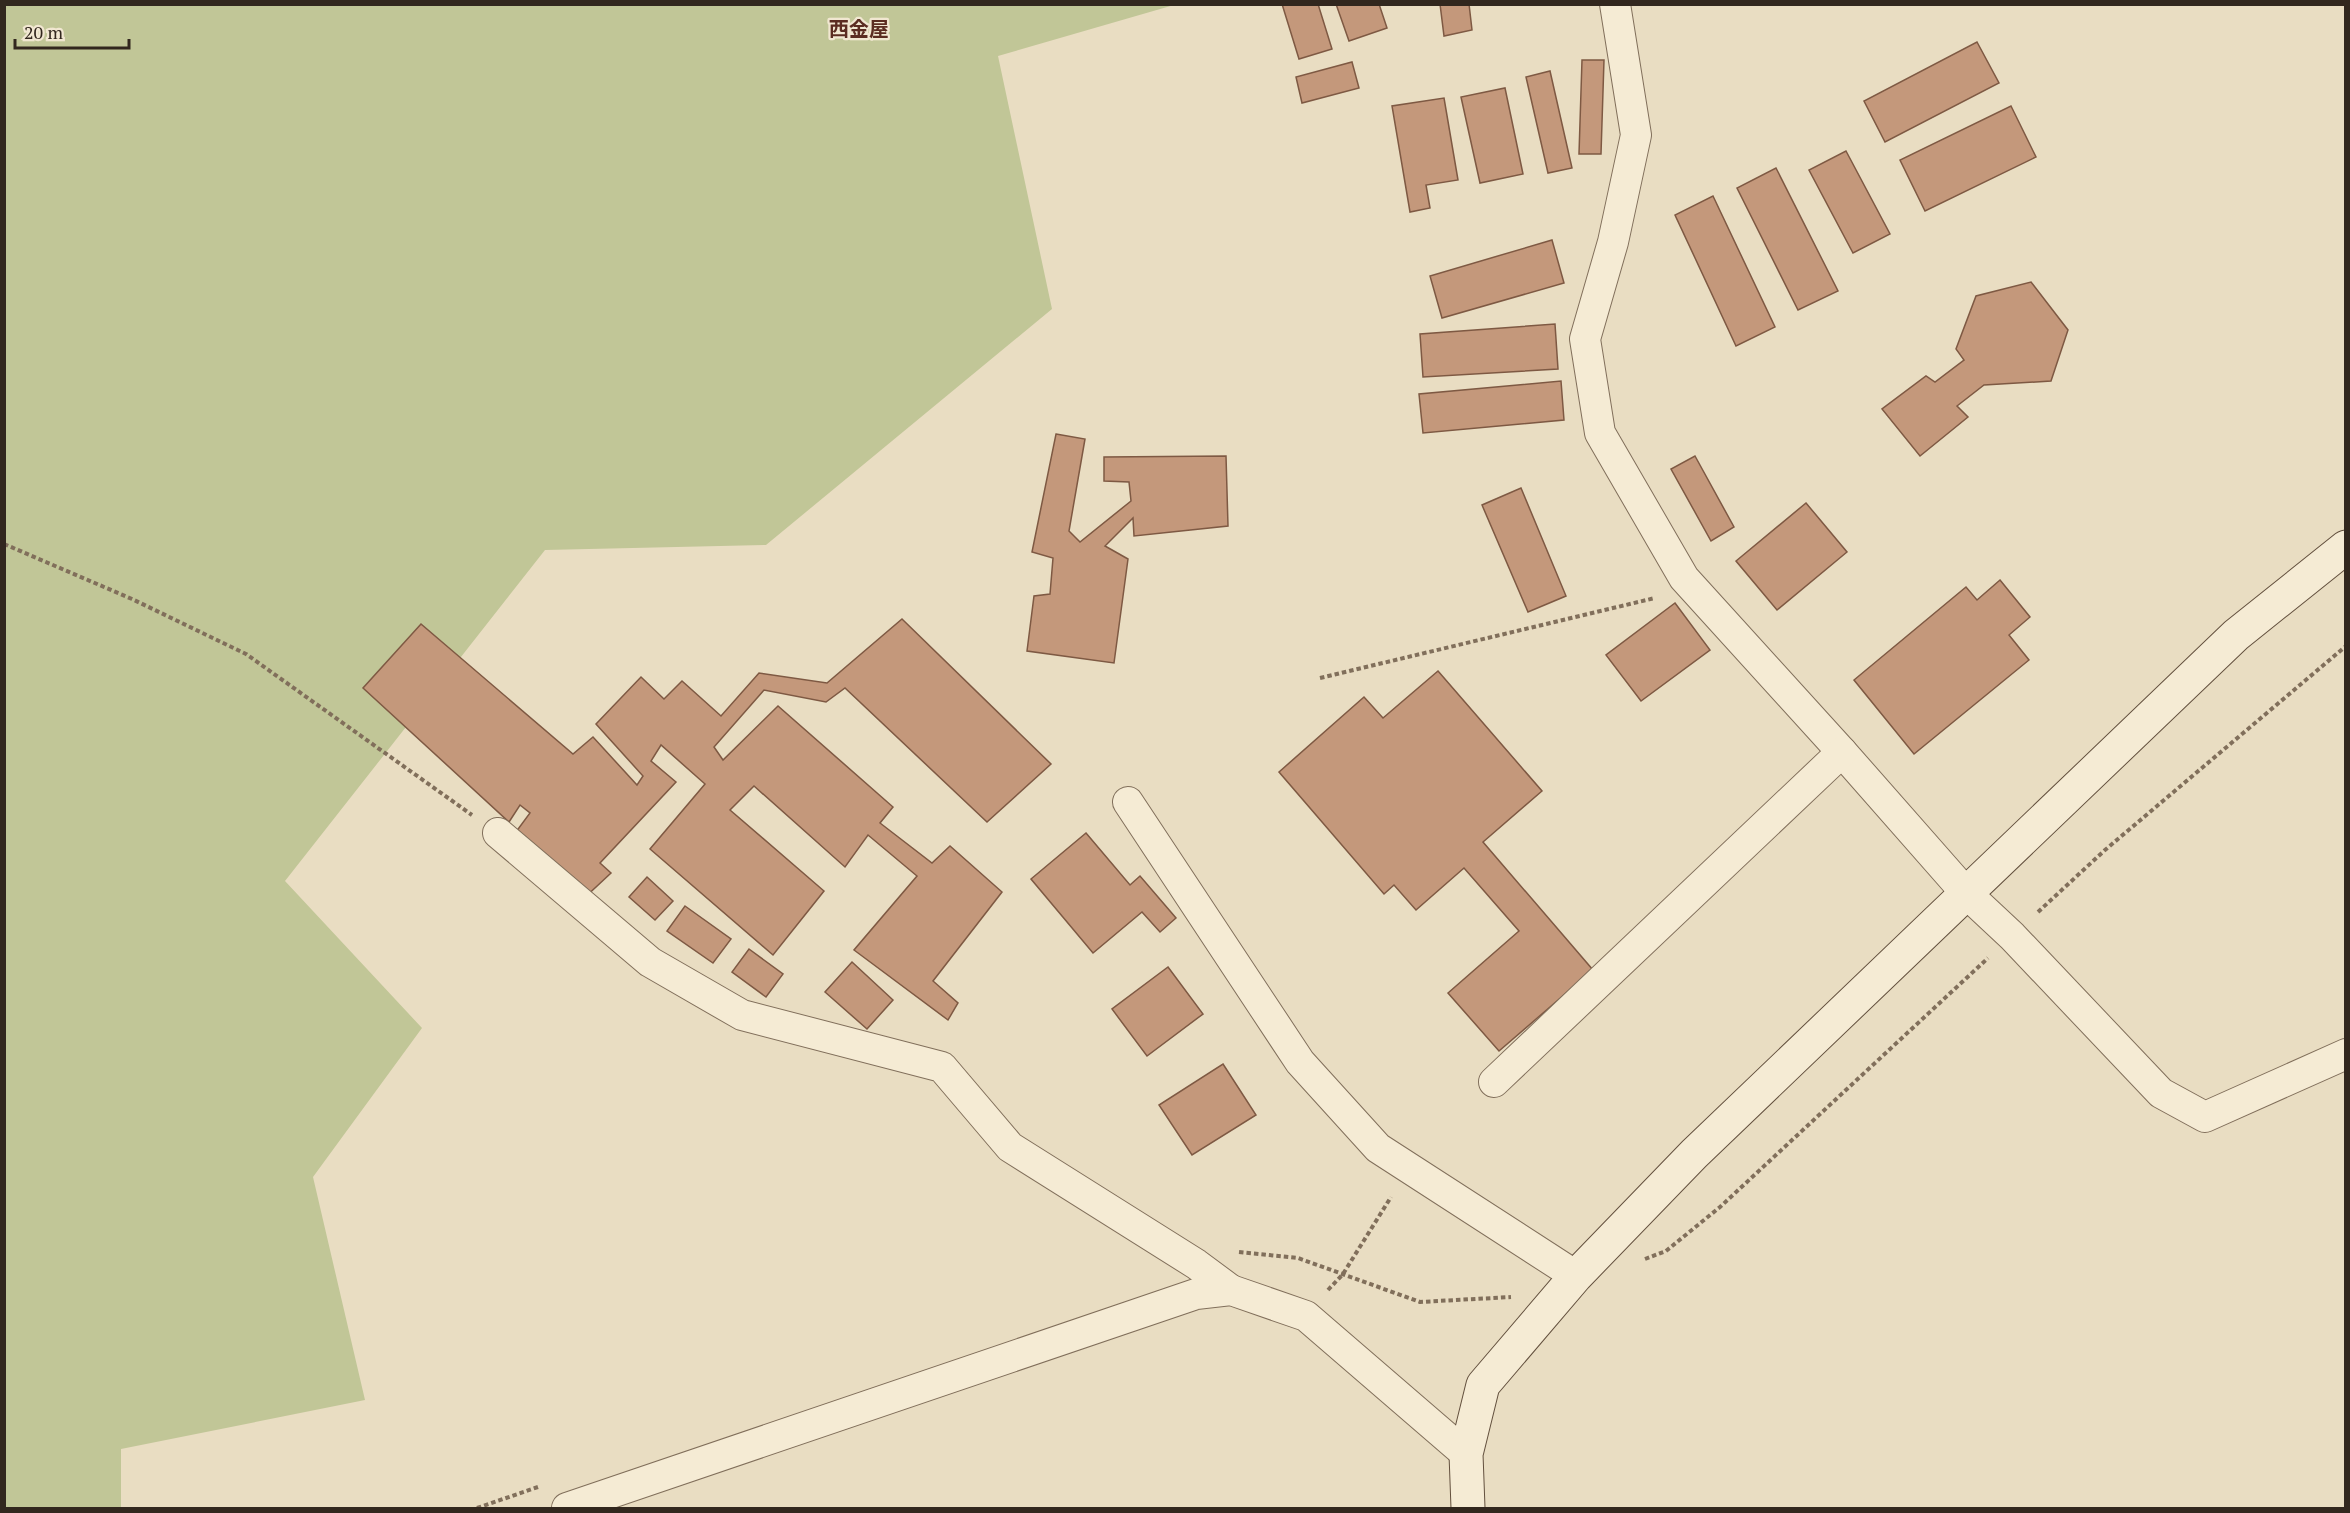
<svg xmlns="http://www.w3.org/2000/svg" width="2350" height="1513" font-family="'PT Serif','Noto Sans JP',serif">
  <rect width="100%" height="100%" fill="#e9ddc2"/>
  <path fill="#c1c697" d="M5,5h1169l-176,51 54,253 -286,236 -221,5 -260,331 137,147 -109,149 52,223 -244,49v59h-116z"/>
  <g fill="#c4987b" stroke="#7e5943" stroke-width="1.5">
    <path d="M1282,4h36l14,45 -33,10z"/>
    <path d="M1336,4h43l8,24 -38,13z"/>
    <path d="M1440,4h29l3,26 -28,6z"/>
    <path d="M1977,42l22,41 -114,59 -21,-41z"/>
    <path d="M1582,60h22l-3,94h-22z"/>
    <path d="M1352,62l7,26 -57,15 -6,-26z"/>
    <path d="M1550,71l22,97 -24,5 -22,-96z"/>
    <path d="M1505,88l18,86 -43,9 -19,-86z"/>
    <path d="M1444,98l14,82 -32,5 4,23 -20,4 -18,-106z"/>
    <path d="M2011,106l25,51 -111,54 -25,-51z"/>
    <path d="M1846,151l44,83 -37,19 -44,-83z"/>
    <path d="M1776,168l62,123 -40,19 -61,-122z"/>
    <path d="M1713,196l62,131 -39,19 -61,-131z"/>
    <path d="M1552,240l12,43 -122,35 -12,-42z"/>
    <path d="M2031,282l37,48 -17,51 -67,4 -27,21 11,11 -48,39 -38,-47 44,-33 9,6 29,-22 -8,-11 20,-53z"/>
    <path d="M1555,324l3,45 -135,8 -3,-43z"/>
    <path d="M1561,381l3,39 -141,13 -4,-39z"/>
    <path d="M1056,434l29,5 -16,92 11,11 51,-41 -2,-19 -25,-1v-24l122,-1 2,70 -94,10 -1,-18 -28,28 23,13 -14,104 -87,-12 7,-55 16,-2 3,-36 -21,-6z"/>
    <path d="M1695,456l39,71 -23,14 -40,-72z"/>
    <path d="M1521,488l45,108 -38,16 -46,-107z"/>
    <path d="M1806,503l41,49 -70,58 -41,-49z"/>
    <path d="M2000,580l30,37 -21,18 20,25 -115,94 -60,-74 112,-93 11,13z"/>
    <path d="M1675,603l35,47 -69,51 -35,-46z"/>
    <path d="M902,619l149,145 -64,58 -142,-134 -19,14 -62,-12 -50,57 9,13 55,-54 115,101 -13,16 52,40 18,-17 52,46 -69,89 25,22 -10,17 -94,-70 63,-74 -49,-41 -23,32 -91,-81 -24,24 94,81 -51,64 -123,-106 55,-65 -44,-39 -10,16 25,21 -76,81 11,10 -30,28 -68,-65 17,-23 -10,-8 -11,17 -146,-134 58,-64 152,130 20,-17 44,48 6,-9 -47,-52 45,-47 23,22 18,-18 39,35 38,-43 68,10z"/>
    <path d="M1438,671l104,120 -59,51 110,128 -94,81 -51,-58 71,-62 -55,-63 -48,42 -22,-25 -10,9 -105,-122 85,-75 19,21z"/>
    <path d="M1086,833l44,52 10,-9 36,42 -16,14 -18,-20 -49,41 -62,-74z"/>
    <path d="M647,877l26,24 -18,19 -26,-23z"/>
    <path d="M685,906l46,33 -18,24 -46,-32z"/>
    <path d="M749,949l34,25 -17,23 -34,-25z"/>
    <path d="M852,962l41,38 -26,29 -42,-37z"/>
    <path d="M1168,967l35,47 -56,42 -35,-47z"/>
    <path d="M1223,1064l33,51 -64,40 -33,-50z"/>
  </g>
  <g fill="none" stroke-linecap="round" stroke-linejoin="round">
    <g stroke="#816f5b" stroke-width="32">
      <g id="street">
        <path d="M1615,4l21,131 -23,107 -28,97 15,94 84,145 158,174 124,141 46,43 149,157 44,24 141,-63"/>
        <path d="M1128,802l172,260 78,86 198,128"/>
        <path d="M498,833l152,129 92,53 200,52 68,80 186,117 35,26"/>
        <path d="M1494,1082l348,-330"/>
        <path d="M567,1508l629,-214 35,-4 75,26 160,138"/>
      </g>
    </g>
    <g stroke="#63503e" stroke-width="35">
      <path id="secondary" d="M1468,1508l-2,-54 17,-69 93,-109 118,-122 542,-519 110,-88"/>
    </g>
    <g stroke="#816f5b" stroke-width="4" stroke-dasharray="4.5 3" stroke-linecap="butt">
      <path d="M4,544l128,55 114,55 226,161"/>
      <path d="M1320,678l335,-80"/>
      <path d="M2038,912l67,-62 241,-204"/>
      <path d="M1239,1252l59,6 122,44 91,-5"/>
      <path d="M1645,1259l21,-8 54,-44 268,-249"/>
      <path d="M1328,1290l15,-16 48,-77"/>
      <path d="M477,1508l61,-21"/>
    </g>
    <use href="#street" stroke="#f5ebd4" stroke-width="30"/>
    <use href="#secondary" stroke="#f5ebd4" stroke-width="33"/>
  </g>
  <g text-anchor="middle" stroke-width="4.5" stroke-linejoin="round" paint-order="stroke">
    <g font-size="20" font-weight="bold" fill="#5b2c21" stroke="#f1e7d1">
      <text x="859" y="36">西金屋</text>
    </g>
  </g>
  <rect width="2350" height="1513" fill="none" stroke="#32271e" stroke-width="12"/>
  <path d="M15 39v9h114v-9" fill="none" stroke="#32271e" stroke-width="3"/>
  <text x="24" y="39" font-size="18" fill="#32271e" stroke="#f1e7d1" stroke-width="4.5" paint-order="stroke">20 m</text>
</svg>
